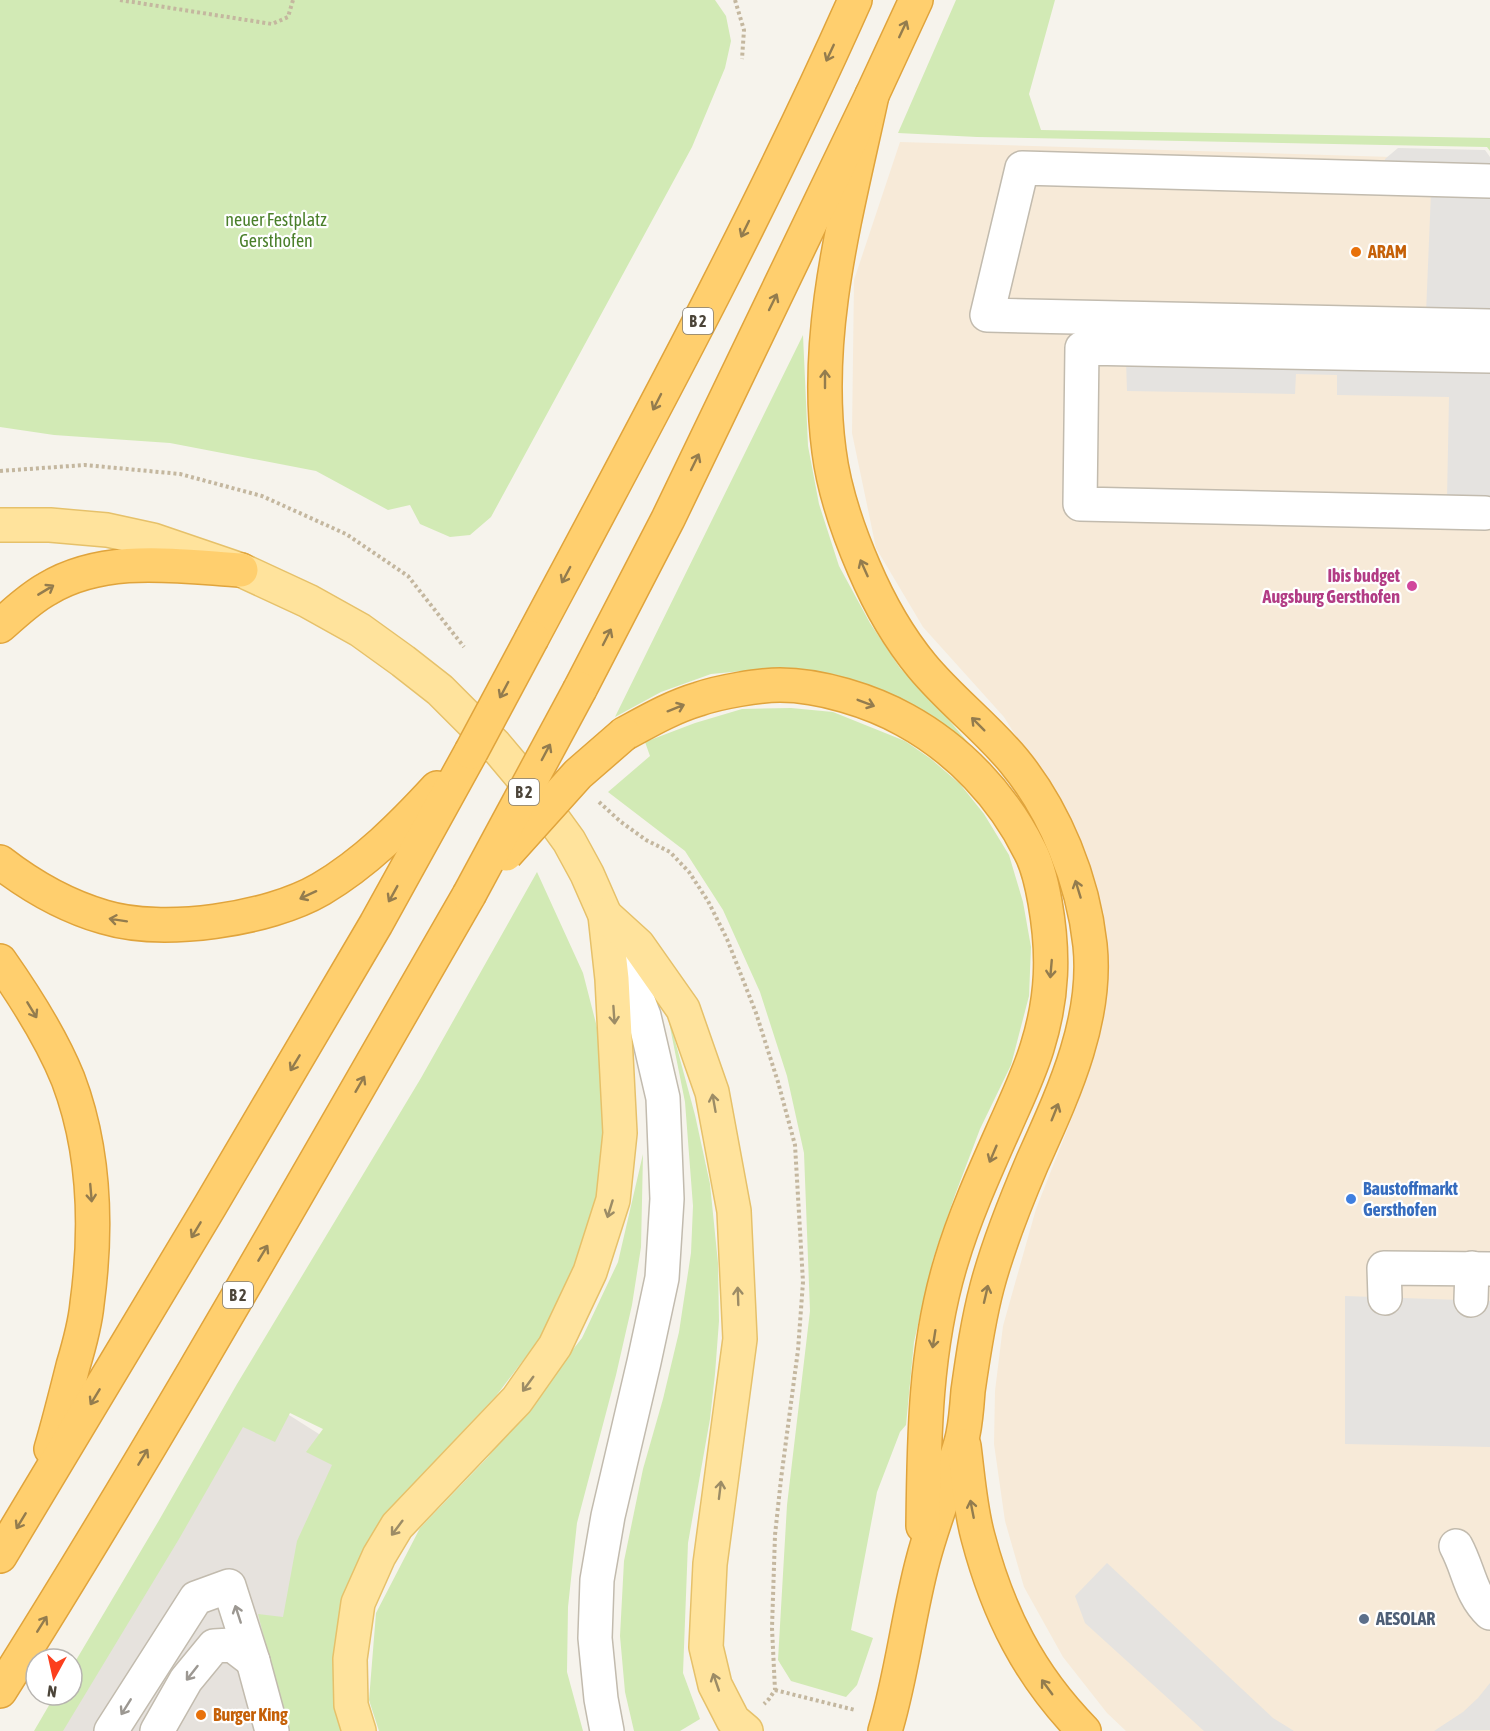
<svg xmlns="http://www.w3.org/2000/svg" width="1490" height="1731" font-family="'Asap Condensed',sans-serif">
  <rect width="100%" height="100%" fill="#f6f3ec"/>
  <path fill="#f7ead8" d="M900,142l590,18v1571h-364l-19,-18 -44,-56 -39,-70 -19,-66 -11,-77 1,-53 8,-65 33,-117 41,-104 28,-111 -1,-80 -28,-82 -72,-115 -81,-90 -47,-79 -24,-115 2,-153z"/>
  <path fill="#e6e2dd" d="M242,1385l121,77 -63,269h-255l27,-36z"/>
  <g fill="#d2eab5">
    <path d="M0,0h715l11,16 5,25 -6,27 -33,79 -201,370 -21,18 -20,2 -30,-13 -10,-19 -22,5 -72,-39 -146,-28 -116,-8 -54,-8z"/>
    <path d="M956,0h99l-26,94 12,36 449,8v13l-3,-4 -510,-10 -79,-4z"/>
    <path d="M803,335l5,111 11,58 20,62 31,57 30,45 37,38 34,40 -39,-30 -44,-22 -51,-19 -62,-7 -64,6 -50,18 -46,25z"/>
    <path d="M791,708l42,4 72,29 26,18 29,25 24,30 25,41 14,47 8,45 -2,49 -18,69 -31,64 -25,66 -22,64 -19,83 -8,83 -6,7 -23,60 -26,138 22,8 -16,47 -11,12 -55,-16 -13,-21 9,-155 23,-194 -6,-158 -17,-77 -27,-84 -37,-82 -38,-59 -77,-59 42,-36 -5,-14 50,-19 47,-14z"/>
    <path d="M537,872l46,101 17,66 5,83 -7,70 -21,75 -27,58 -54,71 -102,108 -26,36 -24,64 -11,89 8,38h-53l-30,-117 25,3 14,-76 35,-76 -26,-13 17,-23 -33,-16 -15,29 -32,-15 -64,112 -116,192h-29l21,-36h17v-28l86,-145 79,-138 184,-306z"/>
    <path d="M666,1007l29,108 15,69 8,79 1,58 -4,53 -5,45 -22,124 -5,130 17,46 -20,12h-46l-9,-39 -5,-56 4,-75 19,-92 20,-70 16,-67 12,-79 2,-47 -8,-104z"/>
    <path d="M643,1154l-2,93 -9,58 -16,70 -39,148 -9,84 -1,65 16,59h-204l-10,-31 7,-87 44,-85 68,-71 94,-119 36,-76z"/>
  </g>
  <g fill="#e5e3e0">
    <path d="M1398,148l87,2 5,7v160l-64,-3 5,-122 -47,-2 1,-31z"/>
    <path d="M1126,361l364,7v132l-43,-1 2,-102 -112,-2v-20l-41,-1 -1,20 -168,-3z"/>
    <path d="M1345,1296l145,5v146l-145,-3z"/>
    <path d="M1107,1563l166,155 21,13h-90l-119,-108 -10,-27z"/>
    <path d="M1490,1683v47l-56,1 29,-19 15,-14z"/>
  </g>
  <g fill="none" stroke-linecap="round" stroke-linejoin="round">
    <g stroke="#c2bbae" stroke-width="36">
      <g id="minor">
        <path d="M1490,181l-468,-13 -35,147 503,11"/>
        <path d="M1485,513l-405,-9 2,-156 408,8"/>
        <path d="M1385,1298l-1,-30 106,1"/>
        <path d="M1471,1300l1,-32"/>
        <path d="M1456,1546c13,24 14,48 34,67"/>
        <path d="M111,1731l85,-133 33,-12 24,75 19,70"/>
        <path d="M157,1731l29,-51 28,-34 18,-1 21,16"/>
        <path d="M607,1731l-6,-32 -6,-61 2,-58 11,-64 36,-154 18,-84 5,-79 -4,-101 -19,-82 -32,-83"/>
      </g>
    </g>
    <g stroke="#e6c16a" stroke-width="36">
      <g id="major">
        <path d="M0,525h50l57,5 46,10 88,30 67,31 52,29 43,31 37,29 55,55 32,38 42,58 18,33 18,41 7,64 8,154 -7,67 -23,72 -35,74 -38,54 -120,126 -18,30 -21,47 -8,56 1,46 8,26"/>
        <path d="M605,915l33,30 45,64 29,83 22,119 6,128 -30,225 -4,83 9,38 18,35 13,11"/>
      </g>
    </g>
    <g stroke="#e0a43c" stroke-width="36">
      <g id="highway">
        <path d="M872,95c-25,117 -59,236 -43,356 5,40 19,80 35,117 15,35 34,69 58,98 28,34 64,61 92,95 41,50 69,119 76,184 8,76 -28,151 -58,218 -17,40 -34,82 -45,124 -9,34 -14,69 -19,104 -1,14 -2,29 -5,43 -2,12 -7,23 -10,34 -10,30 -22,61 -30,92 -15,56 -21,115 -38,171"/>
        <path d="M0,626c15,-13 29,-27 47,-37 58,-35 130,-23 194,-19"/>
        <path d="M532,638c112,-210 226,-420 323,-638"/>
        <path d="M580,689l88,-170 204,-424 44,-95"/>
        <path d="M624,734c24,-13 48,-27 75,-35 20,-7 60,-14 81,-14 40,0 91,16 125,35 53,29 98,76 125,131 8,15 12,34 15,51 9,51 8,95 -8,146 -8,26 -20,51 -31,76 -20,45 -41,91 -55,138 -26,86 -27,175 -28,264"/>
        <path d="M0,862c31,24 66,44 104,55 59,18 164,3 217,-28 44,-26 81,-63 116,-101"/>
        <path d="M0,961c26,37 51,76 68,118 27,71 29,151 19,225 -2,21 -8,42 -14,62 -7,28 -14,56 -22,83"/>
        <path d="M964,1446c4,31 6,62 14,91 20,76 51,138 106,194"/>
        <path d="M0,1556l210,-350 166,-282 95,-172"/>
        <path d="M0,1691c164,-260 315,-529 469,-796"/>
      </g>
    </g>
    <g stroke="#c4b79f" stroke-width="4" stroke-dasharray="3 3" stroke-linecap="butt">
      <path d="M120,0l152,24 16,-7 5,-17"/>
      <path d="M735,0l9,30 -2,29"/>
      <path d="M0,471l85,-6 95,9 82,22 84,38 62,42 56,71"/>
      <path d="M599,802l22,20 25,18 24,12 19,20 19,29 19,38 29,74 22,69 17,63 8,137 -5,68 -17,129 -6,56 -3,93 3,62 -6,9 -5,5"/>
      <path d="M775,1690l80,20"/>
    </g>
    <use href="#minor" stroke="#fff" stroke-width="33"/>
    <use href="#major" stroke="#ffe39c" stroke-width="33"/>
    <use href="#highway" stroke="#ffcf6e" stroke-width="33"/>
    <g stroke="#e0a43c" stroke-width="36" stroke-linecap="butt">
      <g id="highway-bridge">
        <path d="M471,752l61,-114"/>
        <path d="M506,854l72,-80 46,-40"/>
        <path d="M469,895l111,-206"/>
      </g>
    </g>
    <use href="#highway-bridge" stroke="#ffcf6e" stroke-width="33"/>
  </g>
  <defs><path id="oneway-shaft" d="M-6 0H5M1.5-3L5.5 0L1.5 3" fill="none" stroke-width="1.6" stroke-linecap="round" stroke-linejoin="round" transform="scale(1.5)"/></defs>
  <g stroke="#937c4e">
    <use href="#oneway-shaft" transform="translate(903 29) rotate(-65)"/>
    <use href="#oneway-shaft" transform="translate(830 53) rotate(115)"/>
    <use href="#oneway-shaft" transform="translate(745 229) rotate(116)"/>
    <use href="#oneway-shaft" transform="translate(773 302) rotate(-64)"/>
    <use href="#oneway-shaft" transform="translate(825 379) rotate(-90)"/>
    <use href="#oneway-shaft" transform="translate(657 402) rotate(117)"/>
    <use href="#oneway-shaft" transform="translate(695 462) rotate(-64)"/>
    <use href="#oneway-shaft" transform="translate(864 568) rotate(-114)"/>
    <use href="#oneway-shaft" transform="translate(566 575) rotate(118)"/>
    <use href="#oneway-shaft" transform="translate(46 590) rotate(-31)"/>
    <use href="#oneway-shaft" transform="translate(607 637) rotate(-63)"/>
    <use href="#oneway-shaft" transform="translate(504 690) rotate(118)"/>
    <use href="#oneway-shaft" transform="translate(866 703) rotate(21)"/>
    <use href="#oneway-shaft" transform="translate(676 708) rotate(-22)"/>
    <use href="#oneway-shaft" transform="translate(978 724) rotate(-135)"/>
    <use href="#oneway-shaft" transform="translate(546 752) rotate(-62)"/>
    <use href="#oneway-shaft" transform="translate(1078 889) rotate(-107)"/>
    <use href="#oneway-shaft" transform="translate(393 894) rotate(119)"/>
    <use href="#oneway-shaft" transform="translate(308 895) rotate(155)"/>
    <use href="#oneway-shaft" transform="translate(118 920) rotate(-171)"/>
    <use href="#oneway-shaft" transform="translate(1051 969) rotate(95)"/>
    <use href="#oneway-shaft" transform="translate(32 1010) rotate(59)"/>
    <use href="#oneway-shaft" transform="translate(295 1063) rotate(121)"/>
    <use href="#oneway-shaft" transform="translate(360 1084) rotate(-60)"/>
    <use href="#oneway-shaft" transform="translate(1055 1112) rotate(-68)"/>
    <use href="#oneway-shaft" transform="translate(993 1154) rotate(113)"/>
    <use href="#oneway-shaft" transform="translate(91 1193) rotate(85)"/>
    <use href="#oneway-shaft" transform="translate(196 1230) rotate(121)"/>
    <use href="#oneway-shaft" transform="translate(263 1253) rotate(-59)"/>
    <use href="#oneway-shaft" transform="translate(986 1294) rotate(-77)"/>
    <use href="#oneway-shaft" transform="translate(934 1339) rotate(99)"/>
    <use href="#oneway-shaft" transform="translate(95 1397) rotate(121)"/>
    <use href="#oneway-shaft" transform="translate(143 1457) rotate(-59)"/>
    <use href="#oneway-shaft" transform="translate(972 1509) rotate(-101)"/>
    <use href="#oneway-shaft" transform="translate(21 1521) rotate(121)"/>
    <use href="#oneway-shaft" transform="translate(42 1624) rotate(-58)"/>
    <use href="#oneway-shaft" transform="translate(1047 1687) rotate(-126)"/>
  </g>
  <g stroke="#9c8c66">
    <use href="#oneway-shaft" transform="translate(614 1015) rotate(86)"/>
    <use href="#oneway-shaft" transform="translate(714 1103) rotate(-100)"/>
    <use href="#oneway-shaft" transform="translate(610 1209) rotate(107)"/>
    <use href="#oneway-shaft" transform="translate(738 1296) rotate(-92)"/>
    <use href="#oneway-shaft" transform="translate(528 1384) rotate(126)"/>
    <use href="#oneway-shaft" transform="translate(720 1490) rotate(-83)"/>
    <use href="#oneway-shaft" transform="translate(397 1528) rotate(127)"/>
    <use href="#oneway-shaft" transform="translate(716 1682) rotate(-109)"/>
  </g>
  <g stroke="#9c9892">
    <use href="#oneway-shaft" transform="translate(238 1614) rotate(-108)"/>
    <use href="#oneway-shaft" transform="translate(192 1673) rotate(128)"/>
    <use href="#oneway-shaft" transform="translate(126 1707) rotate(122)"/>
  </g>
  <g fill="#e8710a" stroke="#fff" stroke-width="2">
    <circle cx="1356" cy="252" r="6"/>
    <circle cx="201" cy="1715" r="6"/>
  </g>
  <circle fill="#d1479c" stroke="#fff" stroke-width="2" cx="1412" cy="586" r="6"/>
  <circle fill="#3f7fe0" stroke="#fff" stroke-width="2" cx="1351" cy="1199" r="6"/>
  <circle fill="#5c6f8a" stroke="#fff" stroke-width="2" cx="1364" cy="1619" r="6"/>
  <g text-anchor="middle" stroke-width="4.5" stroke-linejoin="round" paint-order="stroke">
    <g fill="#fff" stroke="#817c74" stroke-width="1.5">
      <rect x="683" y="308" width="30" height="26" rx="4.5"/>
      <rect x="509" y="779" width="30" height="26" rx="4.5"/>
      <rect x="223" y="1282" width="30" height="26" rx="4.5"/>
    </g>
    <g font-size="16" font-weight="bold" fill="#4b4439">
      <text x="698" y="327">B 2</text>
      <text x="524" y="798">B 2</text>
      <text x="238" y="1301">B 2</text>
    </g>
    <g font-size="18" fill="#4a7f2a" stroke="#fff">
      <text x="276" y="226">neuer Festplatz<tspan x="276" dy="21">Gersthofen</tspan></text>
    </g>
    <g font-size="18" font-weight="bold" fill="#c56008" stroke="#fff" text-anchor="start">
      <text x="1368" y="258">ARAM</text>
      <text x="213" y="1721">Burger King</text>
    </g>
    <g font-size="18" font-weight="bold" fill="#b23c85" stroke="#fff" text-anchor="end">
      <text x="1400" y="582">Ibis budget<tspan x="1400" dy="21">Augsburg Gersthofen</tspan></text>
    </g>
    <g font-size="18" font-weight="bold" fill="#366cbe" stroke="#fff" text-anchor="start">
      <text x="1363" y="1195">Baustoffmarkt<tspan x="1363" dy="21">Gersthofen</tspan></text>
    </g>
    <g font-size="18" font-weight="bold" fill="#4e5e75" stroke="#fff" text-anchor="start">
      <text x="1376" y="1625">AESOLAR</text>
    </g>
  </g>
  <g transform="translate(54 1677) rotate(188)"><circle r="28" fill="#ffffff" stroke="#b7b4b0" stroke-width="1.5"/>
  <path d="M0-4.5L10 22L0 15L-10 22Z" fill="#fc3f1d"/>
  <text y="-9" font-size="16" font-weight="bold" text-anchor="middle" fill="#4b4439">N</text>
  </g>
</svg>
